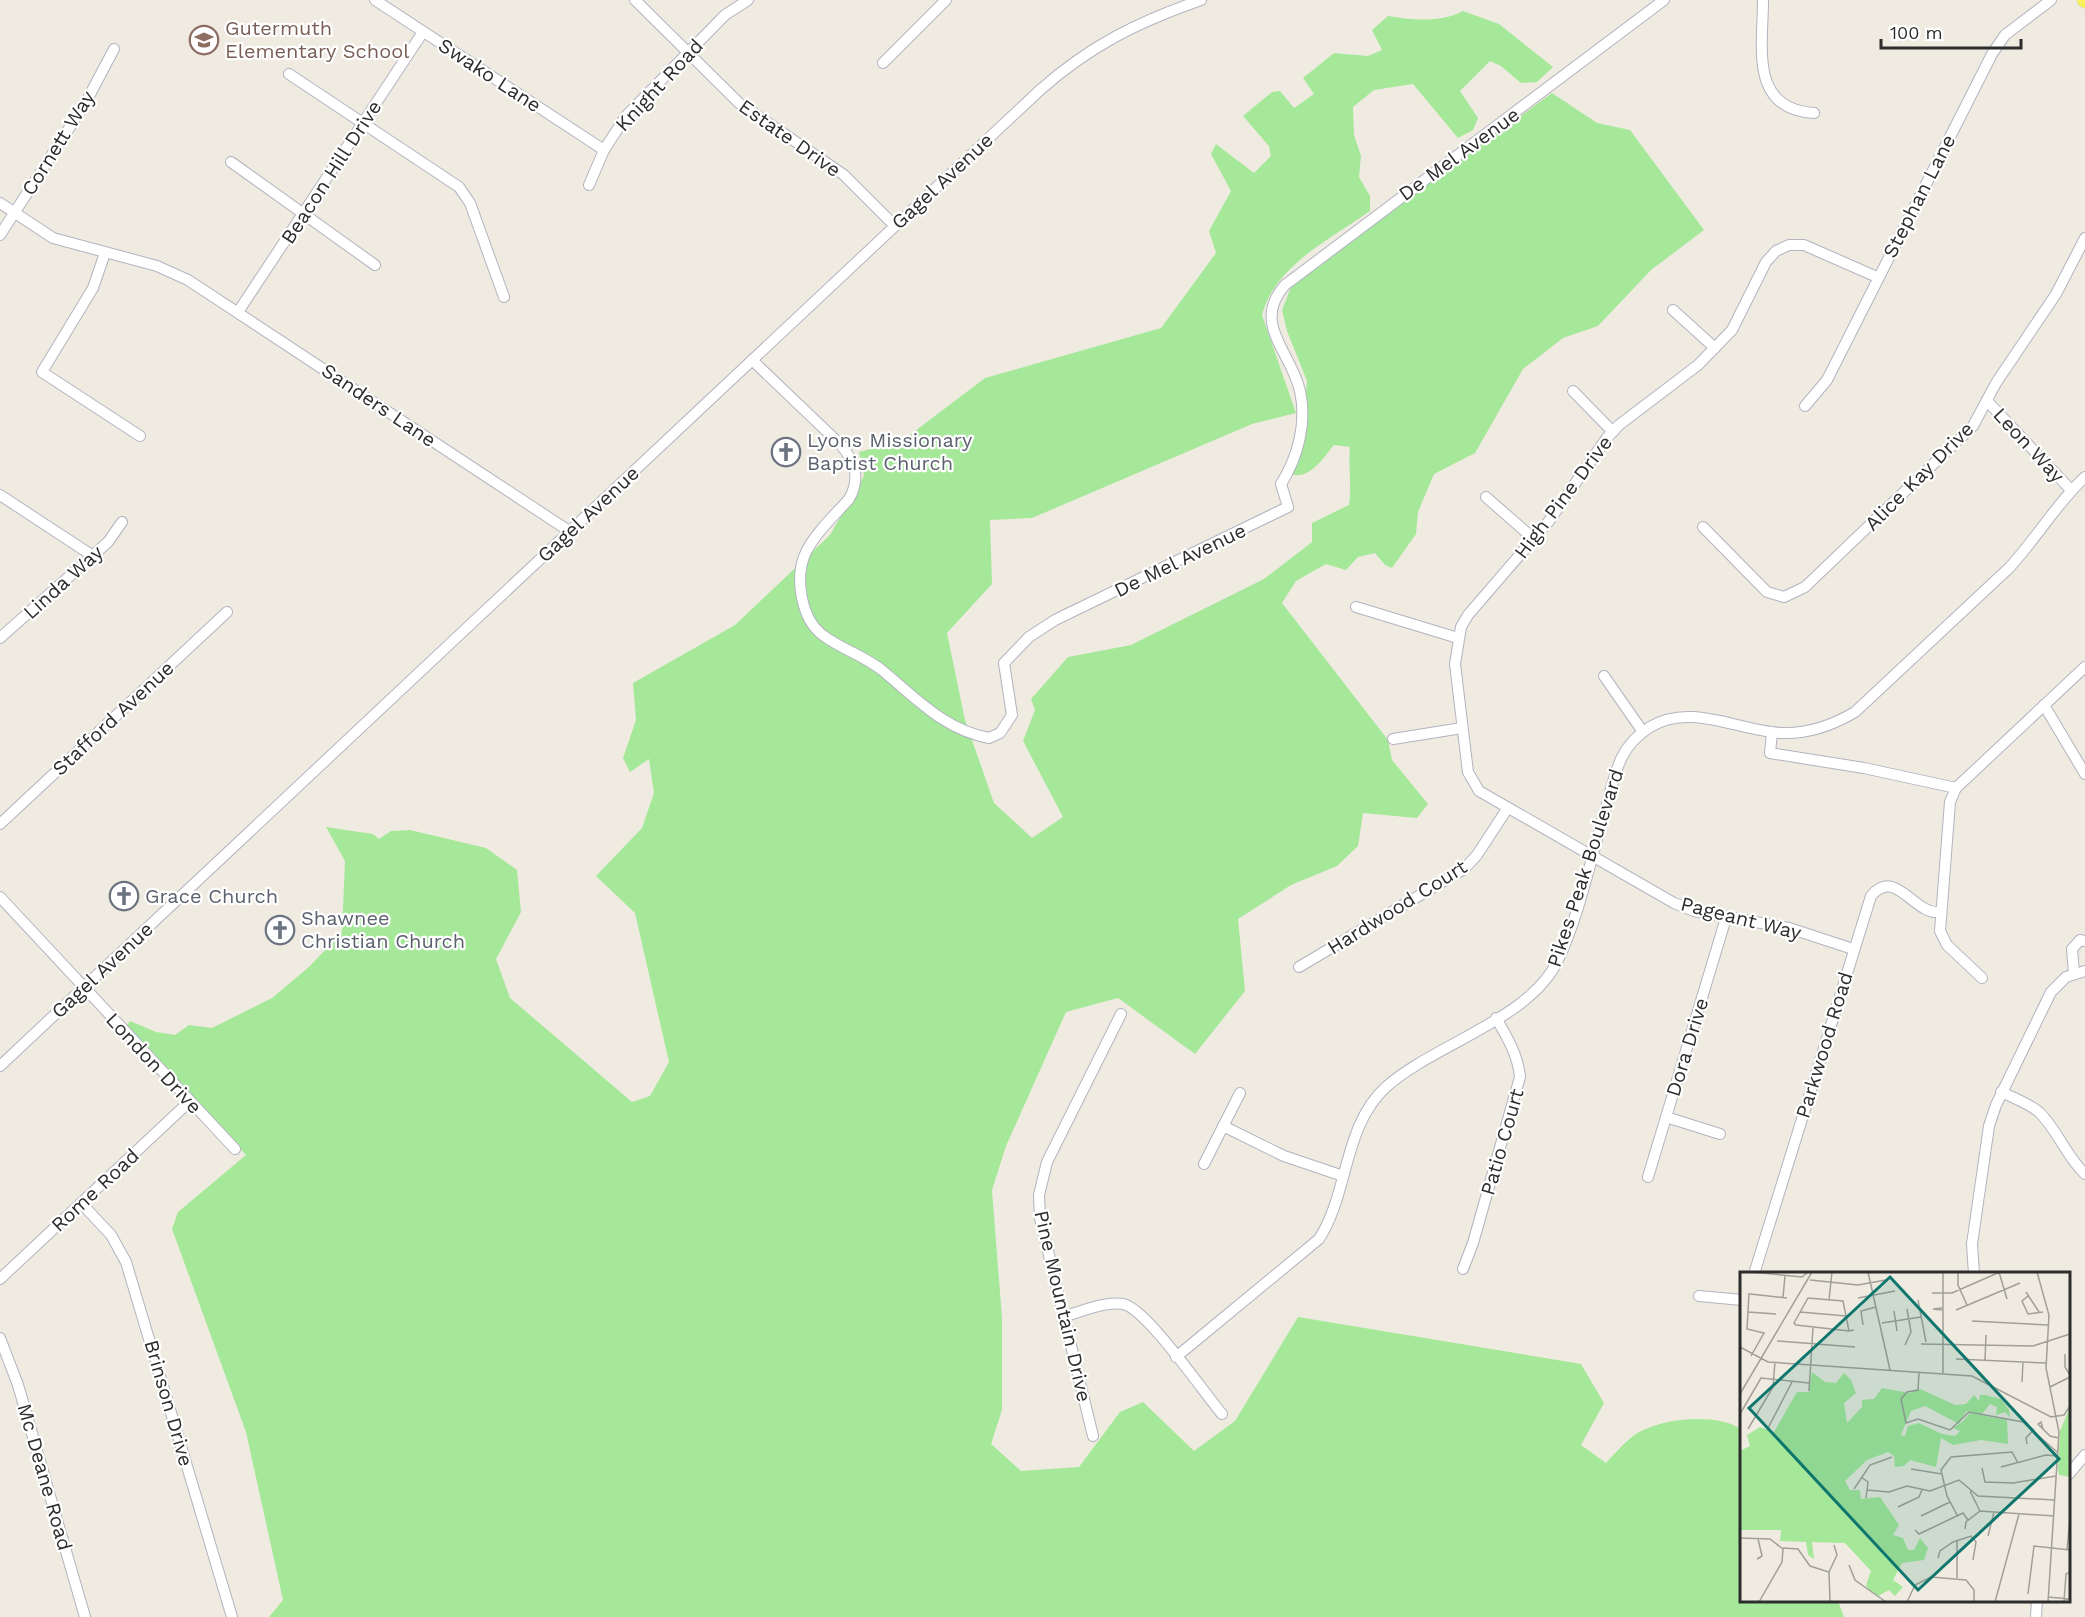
<svg xmlns="http://www.w3.org/2000/svg" width="2085" height="1617" font-family="'Work Sans',sans-serif">
  <rect width="100%" height="100%" fill="#efebe0"/>
  <path fill="#a6e89a" d="M1463,11l36,13 54,43 -16,15 -16,1 -20,-17 -11,-5 -30,30 18,27 -5,12 -15,8 -45,-54 -39,6 -21,17 1,28 7,21 -2,21 11,19v15c-39,28 -95,54 -108,104l34,98 -44,11 -220,94 -42,2 2,64 -45,49 18,87 29,83 38,35 31,-21 -40,-76 12,-31 -4,-11 37,-42 63,-12 133,-66 48,-37v-19l37,-18c3,-20 -1,-38 1,-58l-16,-2c-10,12 -25,36 -43,29l11,-30 5,-63 -20,-50 -5,-21 11,-28 259,-189 45,30 33,7 74,100 -53,40 -53,56 -35,12 -40,31 -48,84 -41,21 -16,38 -2,22 -24,34 -7,-3 -10,-12 -17,4 -12,13 -20,-6 -30,17 -14,22 106,137 4,20 36,44 -11,14 -54,-5 -5,33 -21,20 -46,19 -53,34 7,72 -50,63 -77,-56 -52,14 -60,134 -14,44 10,128v92l-11,34 30,27 58,-4 41,-55 23,-10 51,49 41,-30 63,-104 283,47 23,39 -23,42 25,18c8,-9 17,-19 27,-27 25,-18 82,-24 108,-7l1,171 96,1 6,16h-1575l14,-17 -37,-168 -74,-203 6,-17 68,-57 -120,-129 4,-5 26,11 19,3 14,-10 23,3 60,-30 37,-31 33,-35 3,-71 -19,-34 47,7 6,5 12,-8 19,-1 76,18 31,22 4,42 -25,47 14,39 122,104 18,-6 19,-34 -34,-149 -39,-37 46,-48 12,-35 -5,-34 -19,13 -7,-14 13,-38 -3,-37 102,-58 95,-90 34,-59 -5,-24 43,-11 83,-63 176,-50 55,-75 -7,-22 22,-40 -20,-37 5,-10 38,29 17,-17 -2,-10 -26,-30 29,-24 8,-1 14,17 20,-14 -11,-16 31,-25 34,3 14,-6 -10,-20 16,-14c24,4 53,7 75,-5z"/>
  <g fill="none" stroke-linecap="round" stroke-linejoin="round">
    <g stroke="#b3b3c1" stroke-width="12">
      <g id="minor">
        <path d="M375,0l229,150"/>
        <path d="M635,0l104,103 105,72 51,51"/>
        <path d="M1763,0c0,47 -14,109 51,113"/>
        <path d="M883,63l63,-63"/>
        <path d="M289,74l170,113 11,16 34,94"/>
        <path d="M231,162l144,103"/>
        <path d="M589,185l15,-35 22,-34 99,-101 23,-15"/>
        <path d="M0,203l53,35 104,28 31,14 381,251"/>
        <path d="M0,235l86,-133 28,-53"/>
        <path d="M105,253l-12,35 -51,84 98,64"/>
        <path d="M1673,310l42,38"/>
        <path d="M238,312l185,-280"/>
        <path d="M752,360l89,85c14,17 20,33 8,54 -14,16 -33,33 -43,53 -12,25 -5,68 18,84 19,14 41,20 59,35 34,28 62,59 106,67l11,-5 12,-18 -8,-52 25,-26 26,-17 233,-113 -7,-23c17,-27 26,-61 19,-93 -9,-40 -49,-67 -15,-106l379,-285"/>
        <path d="M1573,391l40,41"/>
        <path d="M1987,401l84,89"/>
        <path d="M1805,406l22,-26 165,-326 13,-19 46,-35"/>
        <path d="M0,495l93,61"/>
        <path d="M1486,497l48,42"/>
        <path d="M1703,527l64,65 17,5 21,-10 168,-161 23,-43 60,-89 29,-56"/>
        <path d="M1356,607l102,31"/>
        <path d="M0,638l108,-96 14,-20"/>
        <path d="M1604,676l39,56"/>
        <path d="M2044,705l41,69"/>
        <path d="M1772,732l-2,21 94,15 92,20"/>
        <path d="M1393,739l69,-11"/>
        <path d="M0,824l227,-212"/>
        <path d="M0,897l235,252"/>
        <path d="M1853,949l-64,-21 -95,-17 -20,-8 -195,-112 -11,-19 -13,-108 6,-37 7,-12 81,-94 57,-82 13,-14 79,-60 34,-35 34,-68 10,-11 13,-6h15l73,32"/>
        <path d="M1299,967l165,-98 13,-14 30,-46"/>
        <path d="M2074,973l-2,-24 8,-9 5,1"/>
        <path d="M1982,978l-35,-33 -7,-14 10,-129 6,-14 129,-121"/>
        <path d="M0,1066l1040,-976c51,-45 98,-68 161,-90"/>
        <path d="M2001,1092c13,6 27,11 38,20 18,17 26,43 46,62"/>
        <path d="M1666,1117l54,17"/>
        <path d="M1223,1126l61,30 59,20"/>
        <path d="M1204,1164l36,-71"/>
        <path d="M1648,1177l78,-259"/>
        <path d="M81,1203l30,32 15,27 106,355"/>
        <path d="M1463,1269l10,-26 47,-166c-2,-22 -13,-40 -24,-59"/>
        <path d="M1754,1274l117,-378c25,-30 43,20 69,16"/>
        <path d="M1974,1274l-2,-30 17,-118 7,-21 55,-113 15,-15 19,-6"/>
        <path d="M0,1279l190,-178"/>
        <path d="M1699,1296l43,4"/>
        <path d="M1063,1317c17,-5 42,-16 60,-13 23,4 81,89 99,110"/>
        <path d="M0,1338l18,47 67,232"/>
        <path d="M1176,1357l143,-118c30,-46 24,-113 67,-152 48,-43 145,-68 172,-127 22,-46 34,-107 49,-156 4,-15 8,-33 15,-47 6,-12 17,-23 28,-30 41,-25 88,4 132,6 26,1 51,-8 73,-21l154,-144c27,-29 47,-64 76,-91"/>
        <path d="M1093,1436l-53,-218 -1,-23 8,-33 74,-148"/>
        <path d="M2068,1475l17,-20"/>
        <path d="M2036,1617l1,-17"/>
      </g>
    </g>
    <g stroke="#cdcdcd" stroke-width="15">
      <path id="major" d="M2084,0l1,1"/>
    </g>
    <use href="#minor" stroke="#fff" stroke-width="10"/>
    <use href="#major" stroke="#f8f05c" stroke-width="14"/>
  </g>
  <defs>
    <g id="school-ring" transform="scale(1.5)"><circle r="9.5" fill="#fff" stroke="#8d6e63" stroke-width="1.5"/><path d="M0-5L7-2L0 1L-7-2ZM-4 1L0 2.5L4 1V4Q0 6-4 4Z" fill="#8d6e63"/></g>
    <g id="church-ring" transform="scale(1.5)"><circle r="9.5" fill="#fff" stroke="#6b7280" stroke-width="1.5"/><path d="M-1.2-6h2.4v3.5h3.3v2.4h-3.3V6h-2.4V-.1h-3.3v-2.4h3.3Z" fill="#6b7280"/></g>
  </defs>
  <g fill-rule="evenodd">
    <use href="#school-ring" x="204" y="40"/>
    <use href="#church-ring" x="786" y="452"/>
    <use href="#church-ring" x="124" y="896"/>
    <use href="#church-ring" x="280" y="930"/>
  </g>
  <g text-anchor="middle" stroke-width="4.5" stroke-linejoin="round" paint-order="stroke">
    <g font-size="20" fill="#785e54" stroke="#fff" text-anchor="start">
      <text x="225" y="35">Gutermuth<tspan x="225" dy="23">Elementary School</tspan></text>
    </g>
    <g font-size="20" fill="#2d2d2d" stroke="#fff">
      <text transform="translate(490 75) rotate(33)" y="7">Swako Lane</text>
      <text transform="translate(659 85) rotate(-47)" y="7">Knight Road</text>
      <text transform="translate(790 138) rotate(35)" y="7">Estate Drive</text>
      <text transform="translate(58 143) rotate(-58)" y="7">Cornett Way</text>
      <text transform="translate(1459 154) rotate(-36)" y="7">De Mel Avenue</text>
      <text transform="translate(331 172) rotate(-57)" y="7">Beacon Hill Drive</text>
      <text transform="translate(942 181) rotate(-43)" y="7">Gagel Avenue</text>
      <text transform="translate(1919 196) rotate(-63)" y="7">Stephan Lane</text>
      <text transform="translate(379 405) rotate(34)" y="7">Sanders Lane</text>
      <text transform="translate(2029 445) rotate(47)" y="7">Leon Way</text>
      <text transform="translate(1919 476) rotate(-45)" y="7">Alice Kay Drive</text>
      <text transform="translate(1563 497) rotate(-53)" y="7">High Pine Drive</text>
      <text transform="translate(588 514) rotate(-43)" y="7">Gagel Avenue</text>
      <text transform="translate(1180 560) rotate(-26)" y="7">De Mel Avenue</text>
      <text transform="translate(63 582) rotate(-42)" y="7">Linda Way</text>
      <text transform="translate(113 718) rotate(-43)" y="7">Stafford Avenue</text>
      <text transform="translate(1585 868) rotate(-72)" y="7">Pikes Peak Boulevard</text>
      <text transform="translate(1397 907) rotate(-32)" y="7">Hardwood Court</text>
      <text transform="translate(1741 918) rotate(14)" y="7">Pageant Way</text>
      <text transform="translate(102 970) rotate(-43)" y="7">Gagel Avenue</text>
      <text transform="translate(1824 1045) rotate(-73)" y="7">Parkwood Road</text>
      <text transform="translate(1687 1047) rotate(-73)" y="7">Dora Drive</text>
      <text transform="translate(154 1063) rotate(47)" y="7">London Drive</text>
      <text transform="translate(1502 1142) rotate(-74)" y="7">Patio Court</text>
      <text transform="translate(95 1190) rotate(-43)" y="7">Rome Road</text>
      <text transform="translate(1063 1306) rotate(77)" y="7">Pine Mountain Drive</text>
      <text transform="translate(169 1403) rotate(74)" y="7">Brinson Drive</text>
      <text transform="translate(45 1477) rotate(74)" y="7">Mc Deane Road</text>
    </g>
    <g font-size="20" fill="#5b616d" stroke="#fff" text-anchor="start">
      <text x="807" y="447">Lyons Missionary<tspan x="807" dy="23">Baptist Church</tspan></text>
      <text x="145" y="903">Grace Church</text>
      <text x="301" y="925">Shawnee<tspan x="301" dy="23">Christian Church</tspan></text>
    </g>
  </g>
  <g transform="translate(1740 1272)">
    <rect width="330" height="330" fill="#efebe0"/>
    <path d="M72,100l13,10 11,1 8,-10 7,7 5,13 -12,10 3,20 15,-16v-7l12,-1 8,-11 28,5 10,-4 35,16 11,-1 8,-9 5,6 1,-6h5l16,4 8,11 1,8 -5,-6 -9,3 1,-8 -7,-3 -8,10 -14,-3 -3,2 -6,11 -34,-18 -14,5 -10,24 4,1 3,-10 11,-3 23,11 13,2 5,-5 -7,-3 9,-6 8,-9 37,7 1,24 -27,-4 -28,5 -12,-7 -5,29 -26,-7 -6,6 -9,1 -1,-11 -6,-4 -21,8 -22,21 5,9h10l1,9 19,-2 19,28 -6,10 10,3 5,12h6l6,-12 8,10 -4,12 -22,3 -9,17 10,7 -8,9 -6,-6 -11,6 -8,-5 -4,-6 5,-14 -26,-28 -33,-1 2,17 -6,-4 -2,-13 -26,-1 1,-11h-41v-79l10,-5 -3,-11 13,-8 14,5 23,-40h12zM330,135v70l-11,-2 -1,-6 2,-38z" fill="#a6e89a"/>
    <path fill="none" stroke="#a19f98" stroke-width="1.5" d="M11,0l51,5 6,-5M128,0l22,98M218,0v13l9,20M259,0l8,27M297,0l12,43 -3,53 13,64 -11,170M70,8l48,5 28,-5M286,20l13,20M9,21l-2,36 17,4 -13,23M192,21h20l48,-21M10,22l37,4M288,24l-6,5 6,13 15,-2M43,25l2,-21M118,26l37,-7M89,28l3,-28M178,28l8,42M202,36l-9,1 9,1M216,38l64,-27M154,39l3,20M8,40l28,2M60,40l46,4M232,49l76,4M142,51l39,-6M123,53l-2,-14 15,-4M109,59l-6,-30 -35,-3 -14,25 2,2 53,6 5,-1M37,69l78,6M181,72l112,2 37,-12M165,73l6,-13 -4,-23M0,75l28,15 204,14 79,41 13,-2 6,-9M325,82v13l5,8M216,87l90,4M245,88l1,-25M179,101l-1,17 -11,2 -6,7 5,24 12,-4 32,11 19,-18 54,10 34,30M203,101v-101M282,110l1,-20M310,115l20,-10M69,119l4,-64M0,122l72,-122M0,142l21,-36 48,5M8,157l25,-42 2,-25M303,157l-2,-7 -3,2 12,12 9,2M27,158l25,-48M287,172l-1,-6 8,-9M261,195l45,-12 11,1M242,196l3,14 28,1 43,-7M171,197l31,5M121,205l7,5 -2,16M114,217l16,-24 22,-8M127,218l22,2 18,-6 23,5 29,-11 19,16 76,4M230,219l10,20M158,235l21,-10 3,-7M217,243l-10,-19 -6,-26 10,-13 61,-5 6,11M181,244l29,-14M225,257l1,-7 14,-11 74,5M175,258l4,4 44,-21 5,7M248,264l6,-24M0,266l30,1 13,10 -1,13 -23,40M18,267l4,17 -5,3 4,-2M43,276l15,1 12,17 19,6 1,30M327,277l3,-31M198,286l2,-7 13,-9 18,-6 5,6 -3,18M109,293l6,15 31,22M89,300l8,-17 -3,-10M217,306v-38M288,322l6,-48 36,4M308,325l22,2M167,330l8,-17 16,-8 35,3 8,10v12M255,330l24,-88M324,330l2,-28 4,-2"/>
    <path fill="#0f766e" fill-opacity="0.15" stroke="#0f766e" stroke-width="3" d="M150,5l169,182 -141,131 -169,-182z"/>
    <rect width="330" height="330" fill="none" stroke="#2d2d2d" stroke-width="3"/>
  </g>
  <path d="M1881 39v9h140v-9" fill="none" stroke="#2d2d2d" stroke-width="3"/>
  <text x="1890" y="39" font-size="18" fill="#2d2d2d" stroke="#ffffff" stroke-width="4.5" paint-order="stroke">100 m</text>
</svg>
